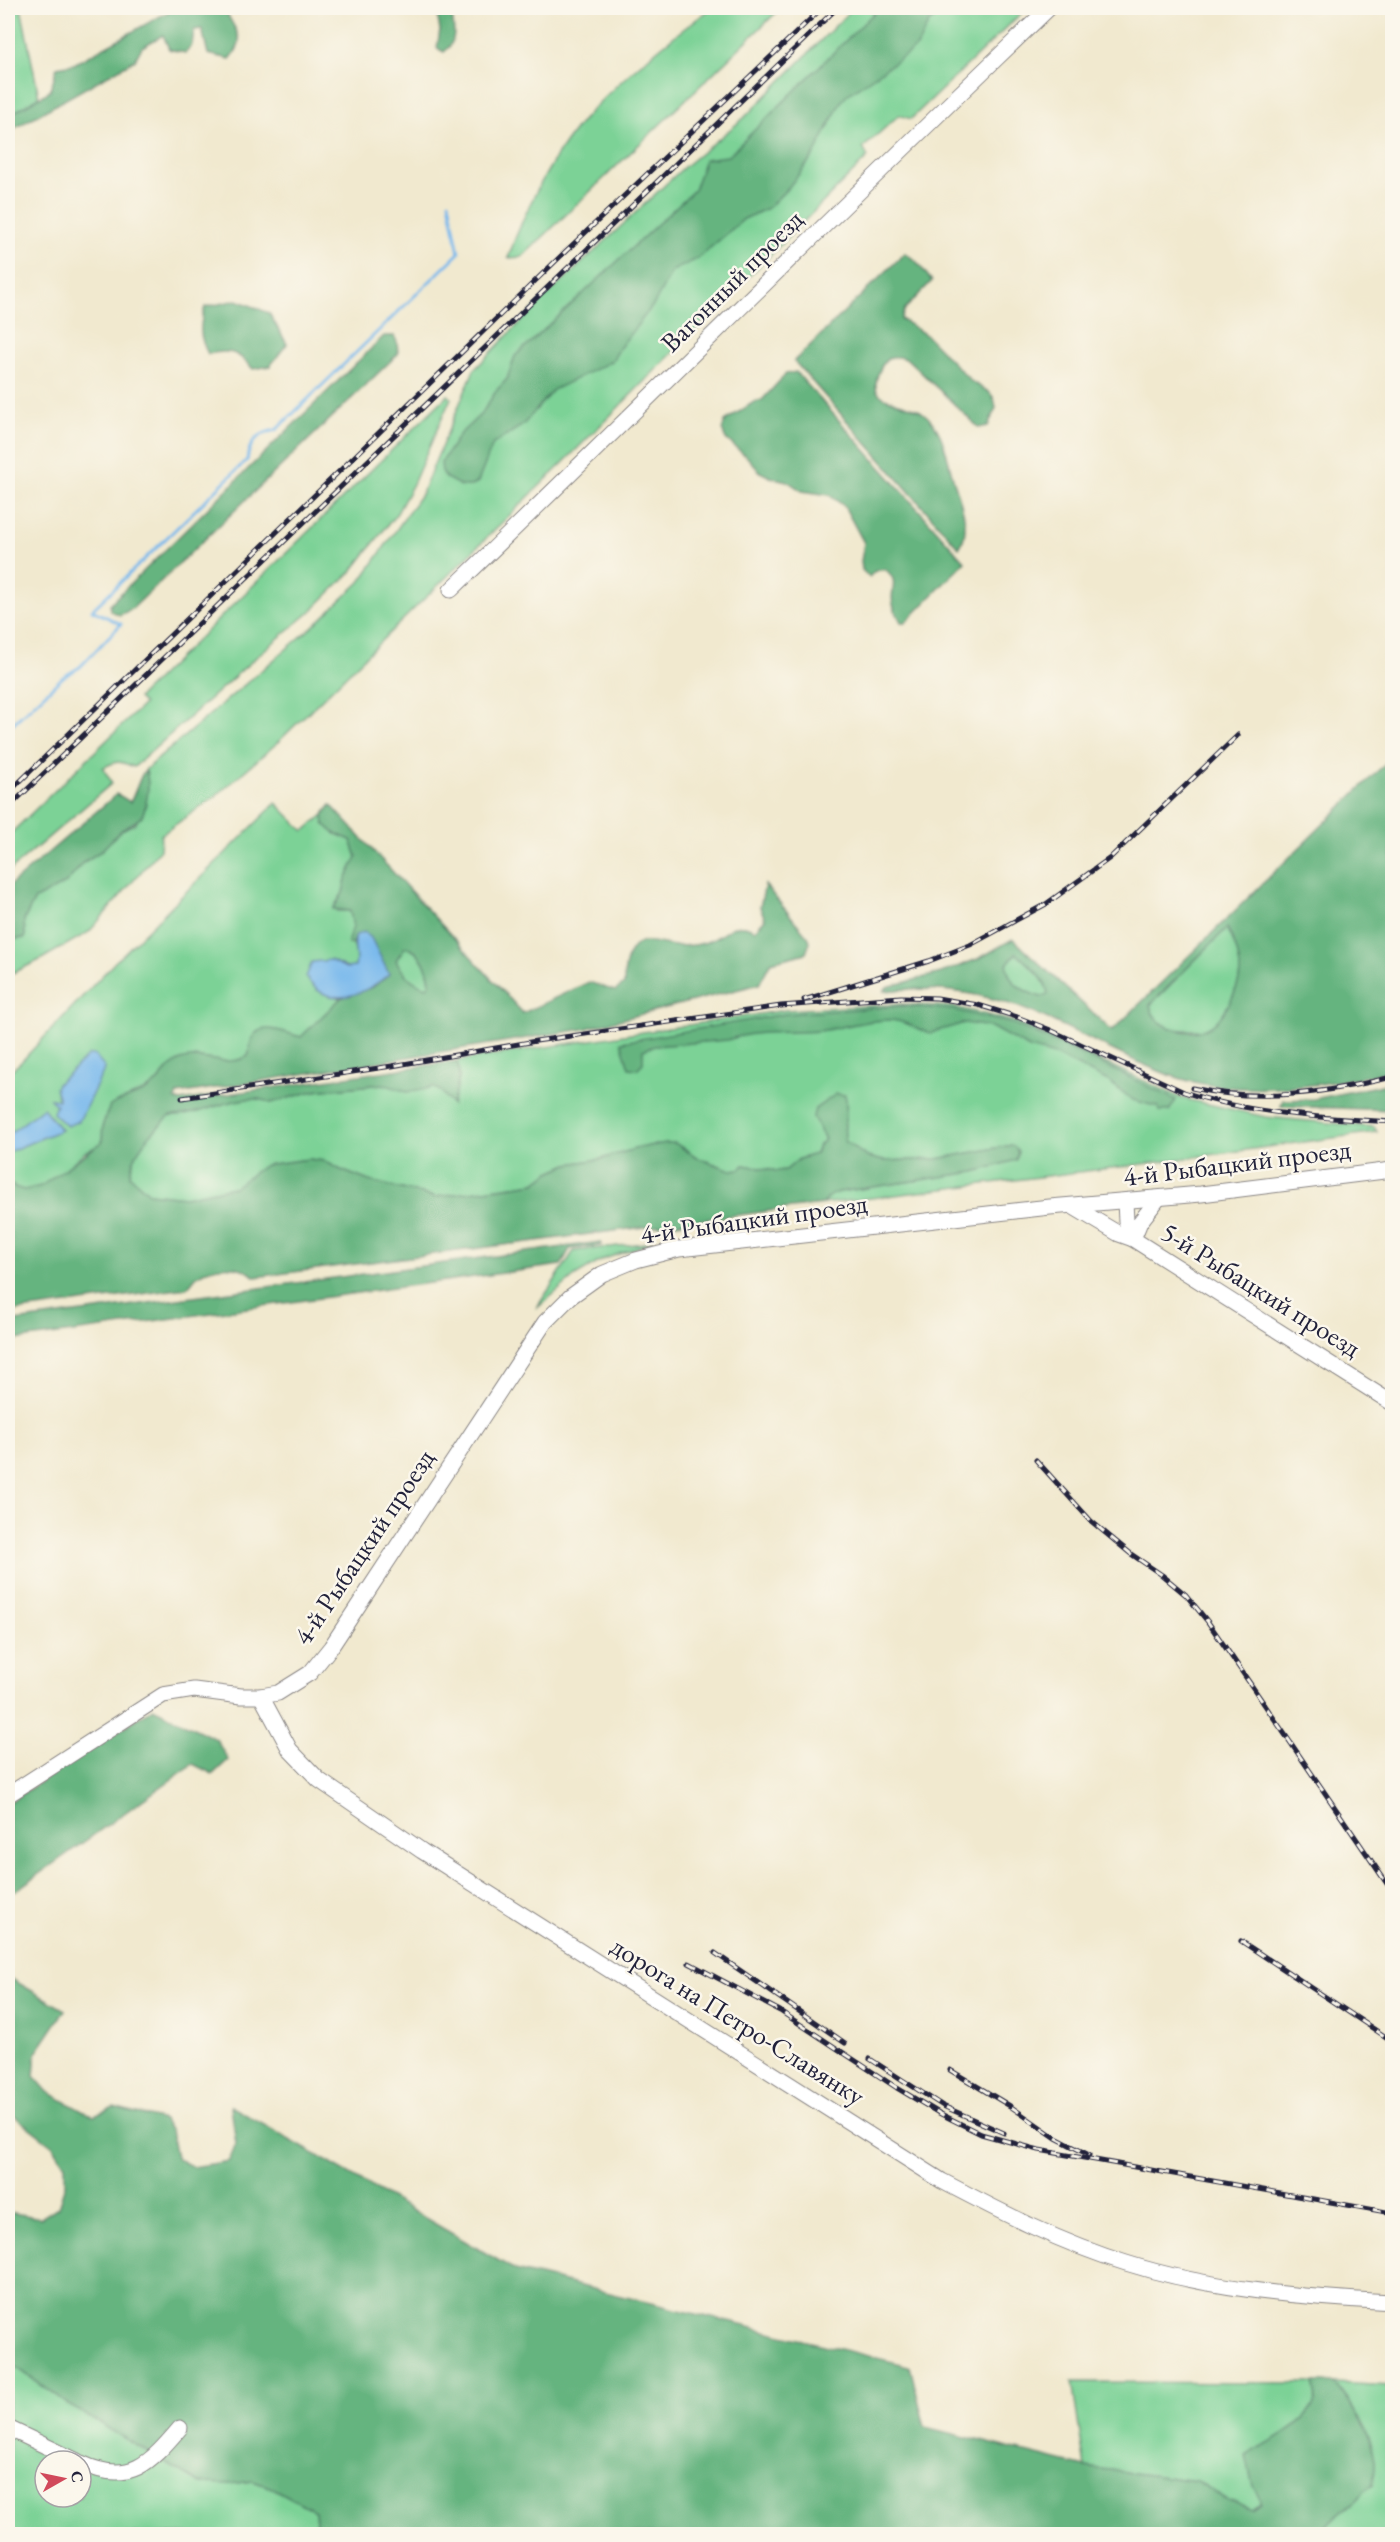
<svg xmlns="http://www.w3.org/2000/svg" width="1400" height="2542" font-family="'EB Garamond',serif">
  <rect width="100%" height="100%" fill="#fbf7ec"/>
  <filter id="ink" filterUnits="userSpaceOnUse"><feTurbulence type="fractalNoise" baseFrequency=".0167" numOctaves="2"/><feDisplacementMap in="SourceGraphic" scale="12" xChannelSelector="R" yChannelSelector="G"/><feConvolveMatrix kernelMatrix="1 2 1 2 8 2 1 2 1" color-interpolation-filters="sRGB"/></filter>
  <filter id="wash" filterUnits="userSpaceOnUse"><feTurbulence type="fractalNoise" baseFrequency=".008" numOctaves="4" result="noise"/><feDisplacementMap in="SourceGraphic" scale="24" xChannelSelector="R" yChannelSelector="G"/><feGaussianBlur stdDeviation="1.35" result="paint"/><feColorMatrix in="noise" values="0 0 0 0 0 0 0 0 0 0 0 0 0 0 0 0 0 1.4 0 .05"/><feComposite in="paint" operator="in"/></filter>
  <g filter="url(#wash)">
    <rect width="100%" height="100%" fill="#f1e9cf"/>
    <g fill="#7cd296" stroke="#4f7a68" stroke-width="1.5" fill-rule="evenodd">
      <path d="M8,8h13l18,89 -31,19z"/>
      <path d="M712,8h69l-259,249 -14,1c17,-49 46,-107 81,-145 35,-37 81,-75 123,-105z"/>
      <path d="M853,8h174l-116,111 -12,-4 -36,33 5,9 -306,307 -286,280 -59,51 -56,40 -1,15 -71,82 -51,29 -30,14v-35l17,-3 -1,-17 11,-21 31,-16 18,-21 17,-11 19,-20 16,-8 9,-15 2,-35 -2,-3 166,-142 49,-46 62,-89 52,-123 61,-63 149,-140 60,-49z"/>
      <path d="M448,395l3,3 -38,86 -16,29 -45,58 -43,42 -46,38 -129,116c-13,-6 -18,-7 -31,1l9,15 -104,89v-36l136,-132 -6,-6z"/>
      <path d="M276,803l28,28 19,-16 1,9 10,9 17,7 6,17 -11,22 -3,14 -8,12 2,6h13c7,10 1,21 -1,33l4,-1 4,16 -2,8 -8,1 -17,-8 -13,30 24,8 -40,39c-24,-5 -25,-14 -49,2l-4,18 -8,4 -18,1 -27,-5 -25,10 -18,20 -42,19 -7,18 -1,18c-6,5 -11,7 -17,10 -15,11 -40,41 -61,38 -6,0 -12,-5 -16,-9v-29l53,-22 -18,-22 -35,27v-62l12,-10 94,-100zM96,1059l5,6 -45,40 -5,-6 8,2 -3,-8z"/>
      <path d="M1228,927c5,14 13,30 12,45 -1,16 -17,49 -32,56 -5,3 -13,2 -19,2 -18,0 -35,-4 -39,-25z"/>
      <path d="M405,947c16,4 24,22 25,37l-3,3c-14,-3 -25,-14 -31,-27z"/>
      <path d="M1016,953c12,12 30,24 32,41l-7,3c-17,-5 -34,-14 -34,-33z"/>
      <path d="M903,1004l51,3 63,15 164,76 85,19 108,10 3,5 -218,30 -336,42 8,-9 8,-3 135,-20 42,-12 -5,-15 -74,14 -53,2 -17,-4 -21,-15 -3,-9 3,-21 -24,-8 -7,5 2,16 8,15 -6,5 -3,9 -17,5 -13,11 -9,1 -33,-6 -4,4 -9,1 -33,-12 -14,-10 -28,-4 -55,15 -33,5 -18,8 -15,11 -100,14 -66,-16 -28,-11 -17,-9 -15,-2 -44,6 -31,22 -49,10 -36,-4 -19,-17c1,-24 23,-45 40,-60 31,2 71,-28 101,-13l42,-12 70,-7 34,7 16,-4 8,4 15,-1 3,-16 -3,-13 330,-51z"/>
      <path d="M654,1242l-50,17 -29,17 -39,33 38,-58z"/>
      <path d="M8,2361l61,44 161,79 23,-3 22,8 40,22 2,23h-309zM45,2461h36v36h-36z"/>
      <path d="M1072,2382l241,1c1,5 4,13 2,18 -7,24 -49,42 -68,55l6,30 9,17 -10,6 -27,-10 -28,-18 -112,-14z"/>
      <path d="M1335,2383l57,3v148h-75l56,-50 -19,-75z"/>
    </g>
    <g fill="#65b47f" stroke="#446b5d" stroke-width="1.5" fill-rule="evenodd">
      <path d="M175,8h54h-4c7,22 25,28 5,51l-22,-5 -6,-25 -8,1 -2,15 -7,8 -16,-4 -6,-14 -21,12 -7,13 -127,72v-16l42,-25 7,-24 17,-3z"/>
      <path d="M436,8h15c2,17 8,33 -7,44l-7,-4 3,-18z"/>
      <path d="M879,8h73l-23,14 -12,25 -70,48 -6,7 -27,53 -26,33 -20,20 -24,11 -47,40 -25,12 -18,33 -33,42 -9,15 -59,29 -30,35 -30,19 -15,38 -7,4h-10l-15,-8 -4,-7 -1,-8 18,-28 23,-22 14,-22 11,-12 8,-23 18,-16 161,-150 11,-31 23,-3z"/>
      <path d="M905,253l11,8 16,20 -27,28 -4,10 25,16 46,47 17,10 5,6 2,10 -8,18 -9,2 -72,-69c-6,-1 -12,-4 -18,-1 -8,5 -16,24 -12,33 6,11 34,13 45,21 22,16 24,43 31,66 6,21 20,50 6,70l-165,-187z"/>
      <path d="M237,300l32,13 18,31 -17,22 -17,3c-15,-17 -22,-20 -45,-15 -9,-17 -9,-28 -3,-47z"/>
      <path d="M384,336h10l3,6 1,12 -266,255 -12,6 -10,-4v-7z"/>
      <path d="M796,372l169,190 -60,61 -4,-1c-3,-6 -7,-12 -8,-18 -4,-15 8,-22 -8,-35l-10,2 -6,6 -7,-7 -1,-9 3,-18 -20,-37 -15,-11 -27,-4 -15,-10 -17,-4 -10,-5 -12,-14 -22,-19 -4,-9 3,-9 29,-19 8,-2 24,-26z"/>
      <path d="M1392,757v314c-70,15 -150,28 -220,5 -46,-16 -88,-42 -133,-61 -49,-21 -102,-30 -155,-24l3,-4 54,-14 39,-15 33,-19 99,92zM1227,928c7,12 13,29 13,43 0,16 -18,52 -34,58 -20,7 -52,-1 -56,-24zM1016,953c12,11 30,24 32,41l-7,3c-17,-5 -34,-14 -34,-33z"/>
      <path d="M145,770c6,12 2,34 -3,47l-22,14 -19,20 -17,11 -18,21 -31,16 -11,21 1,18 -17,2v-53l109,-93 13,8c6,-10 9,-25 15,-32z"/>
      <path d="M331,805l192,208 66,-31 26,9 9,-7c0,-12 2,-31 12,-39 11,-8 29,1 41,1 9,0 24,-1 32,-5 19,-7 24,-23 46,-11l10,-11 -5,-12 5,-22 44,53 1,4 -4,11 -35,9 -12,22 -175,45 -407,65 -2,5 5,2 276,-40c8,13 -1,30 -4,44l-11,-14 -8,-4 -26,5 -24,-8 -70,7 -42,12c-29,-15 -70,15 -101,13 -17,15 -39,36 -40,60l19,17 36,4 49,-10 31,-22 44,-6 15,2 17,9 28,11 66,16 100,-14 15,-11 18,-8 33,-5 37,-11 28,-5h9l23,15 33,12 9,-1 4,-4 33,6 9,-1 13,-11 17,-5 3,-9 6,-6 -12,-22 2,-8 21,-15 9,1c5,15 -4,30 1,47l21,15 17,4 53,-2 75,-14 6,6 -2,9 -42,12 -135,20 -8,3 -8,9 -568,73c-15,-15 -43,-13 -59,0 -4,4 -5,8 -10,11l-178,24v-131l6,6 10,3 17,-4 61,-44 1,-18 7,-18c12,-8 27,-9 39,-17 12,-8 19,-26 35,-30 21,-5 43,9 64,-3 2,-5 2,-13 4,-18 9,-18 36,-4 49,-1l40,-39 32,-11 16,-13 -11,-20 -22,-19 -3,8 -4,1 -1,-4 5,-13 -3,-16 -17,-2 10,-16 3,-14 11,-22 -6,-17 -17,-7 -10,-9 -1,-9zM405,947c16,3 24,22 25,37l-3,3c-14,-3 -25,-14 -31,-27z"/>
      <path d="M903,1006l51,4 60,14 74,33 88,43 -7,11h-9l-2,-4 -25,-7 -25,-19 -14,-7 -39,-19 -26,-7 -38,-21 -26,-4 -35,10c-13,-3 -24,-12 -39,-13 -25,-1 -48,8 -72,11 -31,3 -62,-2 -91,9l-73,6 -12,4v13l-6,6 -8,-1 -8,-26 164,-28z"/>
      <path d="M1392,1083v27l-111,-4 2,-6 31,-1z"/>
      <path d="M600,1242l1,3 -31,4 -9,16 -553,76v-19z"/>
      <path d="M153,1708l63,31 12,21 -15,14 -20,-10 -185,132v-93z"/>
      <path d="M8,1977l57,33 -29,43 -2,23 14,16 36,20 10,3 20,-8 49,13 8,11 5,27 17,9 36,-6 7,-17 -5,-38 284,164 395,96 15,61 160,40 112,14 28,18 27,10 10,-6 -9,-17 -7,-30c20,-13 62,-31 69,-55 2,-5 -1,-13 -2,-18h22c17,23 36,48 40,77 1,7 -1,16 -2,24l-56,50h-1000l-2,-23 -40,-22 -22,-8 -23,3 -31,-1 -130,-78 -61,-44v-149l33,6 17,-11 7,-22v-20l-12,-19 -40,-31h-5z"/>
    </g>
    <g fill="#77b8ec" stroke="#4c6d94" stroke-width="1.5">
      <path d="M364,932l7,6 18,36c-24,20 -61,38 -83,3l6,-15 18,-2 16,8 9,-1c3,-12 -3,-21 1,-32z"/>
      <path d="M89,1055h5l11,13 -26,53 -12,5 -14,-13 3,-8 -6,-6 9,1 -4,-12 2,-4z"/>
      <path d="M43,1108l18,22 -53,22v-17z"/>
    </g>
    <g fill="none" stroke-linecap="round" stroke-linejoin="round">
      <path stroke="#77b8ec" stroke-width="3" d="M8,728l55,-51 17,-10 41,-43 -29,-14 155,-150c2,-18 11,-27 29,-30l183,-177 -10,-51"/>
    </g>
  </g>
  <g filter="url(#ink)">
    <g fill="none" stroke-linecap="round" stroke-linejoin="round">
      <g stroke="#8a8685" stroke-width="17">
        <g id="minor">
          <path d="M451,590c200,-193 397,-390 598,-582"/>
          <path d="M1125,1202l1,19 7,18 259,164"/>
          <path d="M1072,1206l47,28 14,5 7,-17 18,-23"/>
          <path d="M261,1696l29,54 29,30 103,71 520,330c59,31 119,62 184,82 85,27 177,34 266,39"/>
          <path d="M8,1795l155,-100 31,-5 47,6h20l17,-3 32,-20 21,-26 214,-325 25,-25 32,-23 34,-14 43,-11 371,-42 151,-13 191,-24"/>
          <path d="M8,2428l69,33"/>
          <path d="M81,2463c49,23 69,0 99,-35"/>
        </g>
      </g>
      <use href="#minor" stroke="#fff" stroke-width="15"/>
      <g stroke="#22223b" stroke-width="5">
        <g id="rail">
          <path d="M8,793l558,-542 256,-243"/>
          <path d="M8,808l829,-800"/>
          <path d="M804,1000l125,-39 41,-16 76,-41 64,-46 128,-123"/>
          <path d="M1192,1088c69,15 133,5 200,-11"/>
          <path d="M182,1098l210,-32 144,-25 245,-35 120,-9 36,1 41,7 39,12 31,12 136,63c66,22 139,26 208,30"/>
          <path d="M1036,1460l55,61 40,33 31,21 24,20 22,27 184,269"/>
          <path d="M1241,1941l151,100"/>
          <path d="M715,1953l130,90"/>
          <path d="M689,1963l91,48 117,77 42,25 42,21 58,16 353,63"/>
          <path d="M870,2059l73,47 61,27"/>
          <path d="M950,2070l60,36 46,32 33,17"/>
        </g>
      </g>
      <use href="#rail" stroke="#fbf7ec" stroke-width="3" stroke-dasharray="9" stroke-linecap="butt"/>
    </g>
  </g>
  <g text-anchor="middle" stroke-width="5" stroke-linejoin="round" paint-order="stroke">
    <g font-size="27" fill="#22223b" stroke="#fbf7ec">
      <text transform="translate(732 281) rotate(-45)" y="9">Вагонный проезд</text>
      <text transform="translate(1237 1163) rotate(-7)" y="9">4-й Рыбацкий проезд</text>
      <text transform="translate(754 1219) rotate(-8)" y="9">4-й Рыбацкий проезд</text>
      <text transform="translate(1261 1290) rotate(32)" y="9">5-й Рыбацкий проезд</text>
      <text transform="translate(364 1547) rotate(-56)" y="9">4-й Рыбацкий проезд</text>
      <text transform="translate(738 2021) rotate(32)" y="9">дорога на Петро-Славянку</text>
    </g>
  </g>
  <rect width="1400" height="2542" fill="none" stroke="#fbf7ec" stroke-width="30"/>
  <g transform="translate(63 2479) rotate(81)"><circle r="28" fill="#fbf7ec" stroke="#a4a2a5" stroke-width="1.5"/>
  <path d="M0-4.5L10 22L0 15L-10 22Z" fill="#d1495b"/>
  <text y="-9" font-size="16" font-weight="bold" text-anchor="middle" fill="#22223b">С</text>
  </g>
</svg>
